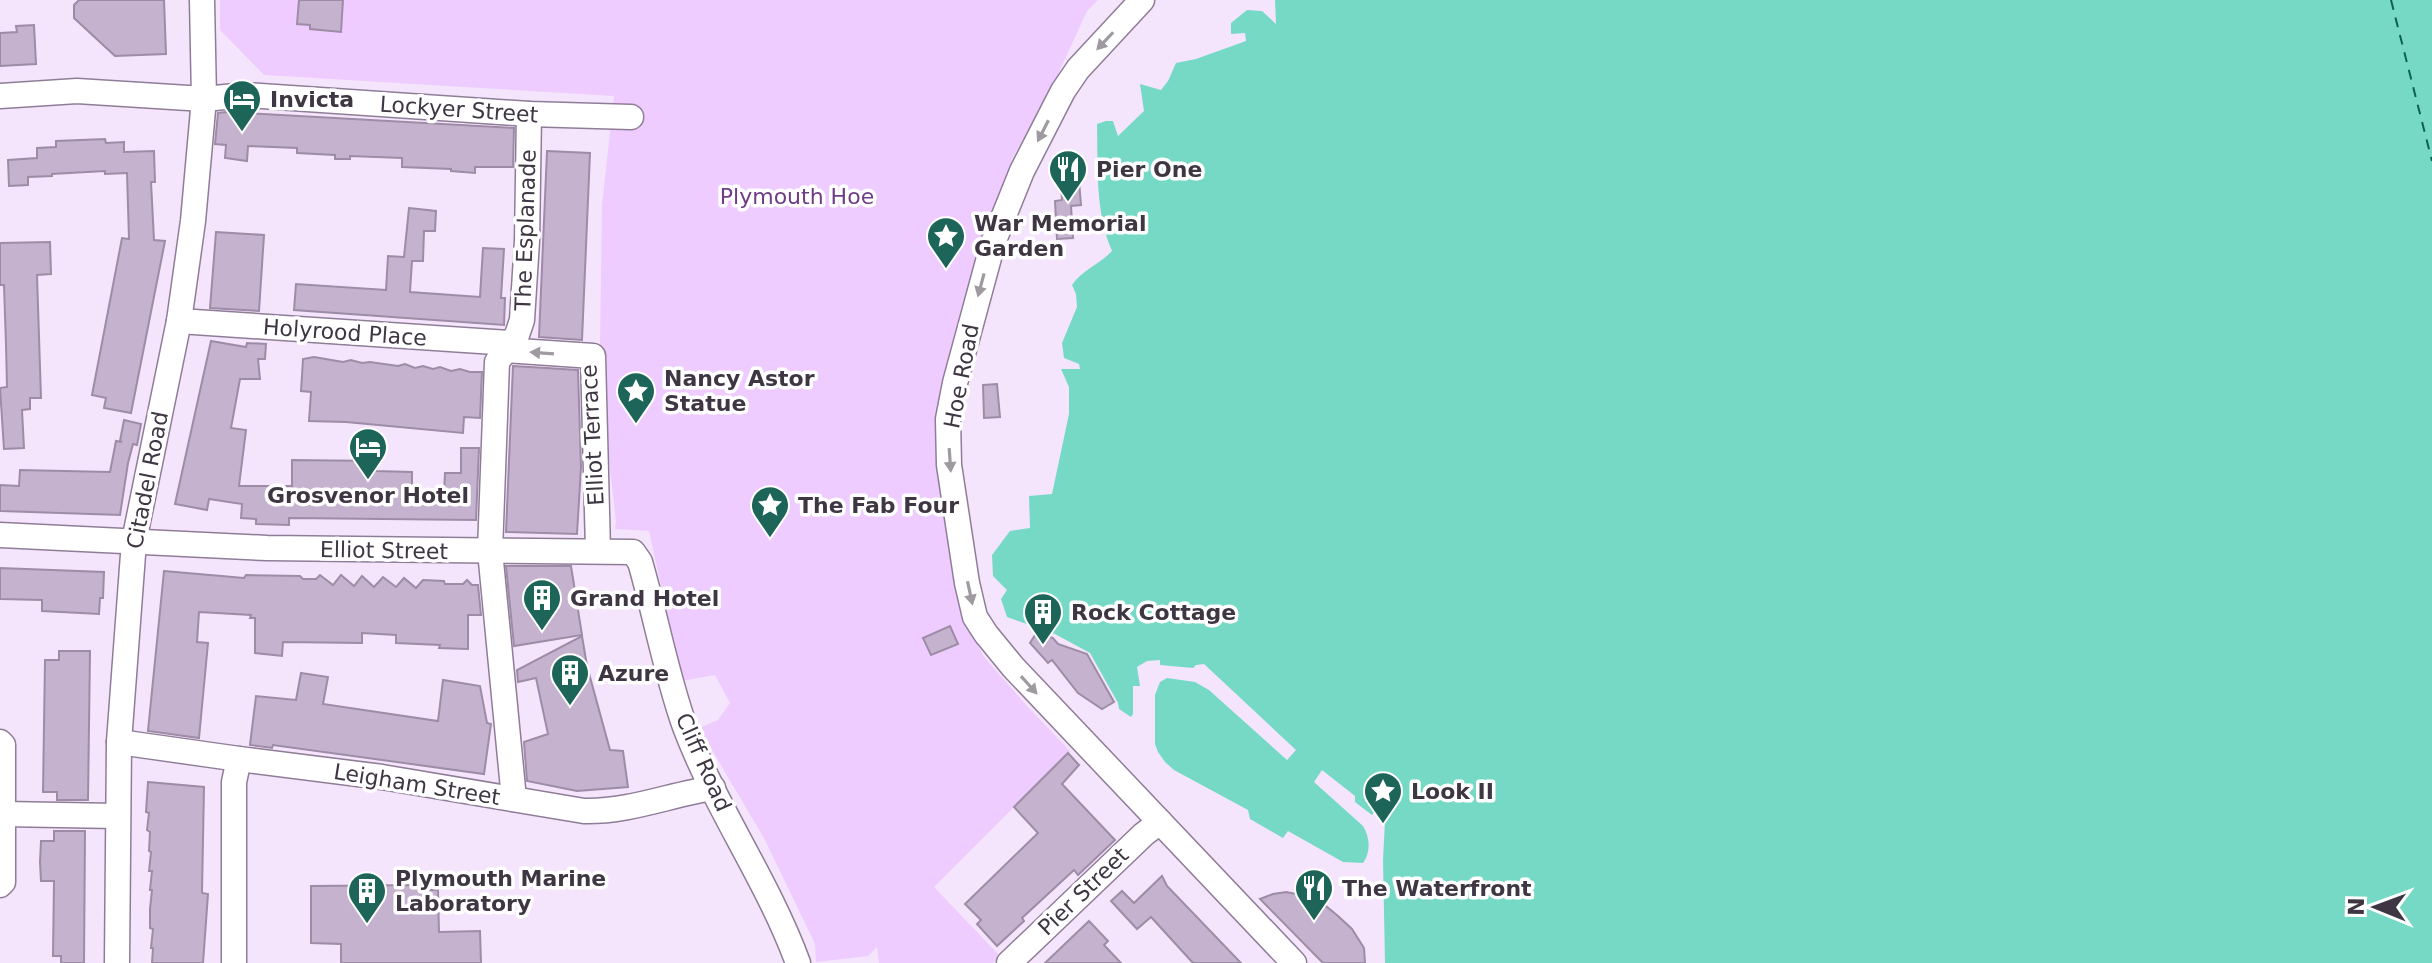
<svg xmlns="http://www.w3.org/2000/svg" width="2432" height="963" font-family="'DejaVu Sans',sans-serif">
  <rect width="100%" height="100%" fill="#f4e5fc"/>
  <path fill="#ecf" d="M220,0h878l-11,11 -33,72 -42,76 -48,150 -13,62 15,253 18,33 42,48 44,46 -136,136 66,69 -7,7h-114l-2,-16 -9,9 -52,6 -1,-18 -50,-104 -66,-112 19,-8 12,-17 -15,-28 -33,6 -33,-150 -34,-2 1,-7 -14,-125 -2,-50 2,-142 12,-109 -350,-21 -44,-45z"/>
  <path fill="#76d9c5" d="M1275,0h1157v963h-1047l-2,-103 2,-39 -11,-9 -2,3 -17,-13v-6l-33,-26 -8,12 49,44c7,11 8,26 0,37l-20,-1 -55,-31 -5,7 -33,-19 -2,-9 -74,-40 -9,-8 -7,-10 -3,-8v-49l5,-13 7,-4 28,4 14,8 78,70 9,-10 -92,-86 -8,1 -3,3 -33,-3v-5l-13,1 -10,6 3,19h-7v28l-2,3 -12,-8 -1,-6 -28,-50 -35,-19 -48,-17 -6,-18 6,-9 -14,-14 -1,-21 18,-24 20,-3 -1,-32 23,-2 17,-80v-27l-8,-18h19l-1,-5 -15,-6 -2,-15 15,-36 -1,-13 -4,-9c9,-14 28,-21 40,-34 -17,-39 -14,-84 -15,-127l9,-3h7l5,15 26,-25 -4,-27 21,6 7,-9 8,-18 20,-4 50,-18 -1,-8 -14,1v-11l16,-13 15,1 14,13z"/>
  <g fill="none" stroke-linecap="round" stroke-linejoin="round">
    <path stroke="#0c6154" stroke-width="2" stroke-dasharray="10 8" stroke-linecap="butt" d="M2391,0l41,161"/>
  </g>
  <g fill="#c4b2ce" stroke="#9e8ca7" stroke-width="2">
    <path d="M79,0h85l2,54 -51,2 -41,-38v-13z"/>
    <path d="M299,0h44l-2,32 -31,-3v-4l-13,-1z"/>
    <path d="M34,25l2,39 -36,2v-33l17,-1 -1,-6z"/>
    <path d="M226,112l288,16 -1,39h-38v6l-24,-2v-2l-49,-2v-9l-52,-2v3h-15v-4l-38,-2v-5l-49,-2 -1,15 -22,-3 1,-13 -11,-1 3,-31z"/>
    <path d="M105,139l1,4 18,-1v10l30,-1 1,31h-4l3,58 11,1 -34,172 -27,-5 2,-10 -14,-3 30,-157 7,1 -2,-66 -22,1v-3l-53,3v2l-24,1v8l-19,1 -1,-26 29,-2v-10l19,-1v-6z"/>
    <path d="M547,151l43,2 -8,187 -43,-3z"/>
    <path d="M1078,169l3,36 -10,1 2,32 -16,1 -2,-38 7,-1 -2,-29z"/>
    <path d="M409,208l27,3 -1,20h-11l-1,30h-11l-2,31 70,5 3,-49 21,1 -3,49h4l-1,27 -210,-15 2,-26 90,6 2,-34 16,1z"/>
    <path d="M216,232l48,3 -5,76 -49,-3z"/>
    <path d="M50,242l1,32 -14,1 4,123h-11v11l-8,1 2,38 -20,1 -4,-61 7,-1 -1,-42 -2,-60h-4v-42z"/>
    <path d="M211,341l35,6 1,-4 19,1 -1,15h-7l2,20h-20l-9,49 15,2 -7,56h53v-26l84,1v10l36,1v19l32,1 1,-19h16v-25h18l-3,72 -187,-2v7l-33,-1v-5l-15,-1 1,-14 -33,-5 -2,11 -32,-6z"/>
    <path d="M314,357l29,5 8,-2 11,3 8,-1 28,4 7,-2 10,4 8,-2 10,3 7,-2 11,4 9,-2 10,3h12l-2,46 -16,-1 -1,16 -117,-11 -37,-1 2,-29 -10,-1 2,-32z"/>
    <path d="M513,366l65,4 3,97 -4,67 -71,-2z"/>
    <path d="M997,384l3,33 -16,1 -1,-33z"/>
    <path d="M124,420l17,4 -4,21 -4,-1 -5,19 -8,52 -120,-4v-26l19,1 1,-16 90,2 6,-31 6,1 -2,-1z"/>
    <path d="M506,566h65l11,69 -68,11z"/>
    <path d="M0,568l104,4 -1,26h-3l-1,16 -57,-3v-11l-42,-1z"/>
    <path d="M164,571l80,7 2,-3 54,1 3,3h13l4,-4 13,10 8,-10 13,11 8,-10 12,11 9,-10 13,10 8,-9 12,10 7,-8 21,1 1,3h18l4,-4 5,5h6l3,30h-13v34l-29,-1 1,-3 -44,-2v-8l-34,-2v10l-79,-1 -1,14 -27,-3v-35h-5l1,-3 -52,-3 -2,30 11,1 -9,95 -51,-7z"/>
    <path d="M950,626l8,18 -27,11 -8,-17z"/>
    <path d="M1037,632l16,6 5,6 29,10 27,48 -12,7 -24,-16 -26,-33 -4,3 -18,-20z"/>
    <path d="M582,636l5,30 23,84 13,1 5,36 -51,4 -50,-10 -3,-39 24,-8 -12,-56 -18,4 -1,-12z"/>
    <path d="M59,651h31l-2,149h-31v-8h-14l2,-132h14z"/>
    <path d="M301,673l27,4 -5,27 115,17 5,-41 37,6 7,37 4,1 -7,50 -211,-29 -1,3 -22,-3 6,-49 40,4z"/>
    <path d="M1068,753l11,12 -17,19 53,56 -37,35 -4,-5 -52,48 2,3 -27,25 -20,-22 4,-4 -16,-16 73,-71 -24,-26z"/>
    <path d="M148,782l56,5 -2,106 6,1 -5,69h-51l1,-15h-2l2,-19 -3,-1v-19l2,-19h-2l2,-19h-3l2,-19 -2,-1 1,-19 -3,-2 2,-17 -3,-1z"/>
    <path d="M54,831h31l-1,132h-23v-7h-8l1,-75h-13l-1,-19 1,-21h13z"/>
    <path d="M1162,876l5,10 74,77h-48l-42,-46 -14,12 -26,-28 11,-10 12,12z"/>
    <path d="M422,885l5,5h11l1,42 41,-1 1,32h-140v-19l-30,-1v-57z"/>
    <path d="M1286,892l15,3 20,7 17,14 14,13 12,19 1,15h-42l-63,-64 13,-5z"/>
    <path d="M1089,921l19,20 -4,4 17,18h-76z"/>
  </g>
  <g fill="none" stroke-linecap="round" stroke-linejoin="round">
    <g stroke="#8f7d98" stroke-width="27">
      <g id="street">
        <path d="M1142,0l-64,69 -15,22 -41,80 -29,72 -38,140 -7,36 1,46 18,118 8,34 11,17 27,33 281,296"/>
        <path d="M0,96l77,-5 127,8 42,-4 283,19 102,3"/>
        <path d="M179,321l331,22"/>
        <path d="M504,350l89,6 5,195"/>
        <path d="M0,535l267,13 366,4 7,10c16,55 26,112 45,165 31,82 83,154 113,236"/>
        <path d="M0,742l3,3v137l-3,3"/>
        <path d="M119,742l120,17 143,18 202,34c45,1 85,-16 129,-23"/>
        <path d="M514,799l-24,-248 7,-189 20,-27 5,-15 5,-79 2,-127"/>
        <path d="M3,814l114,2"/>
        <path d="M117,963l2,-221 15,-201 45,-220 14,-100 11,-122 -2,-99"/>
        <path d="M234,963v-181l5,-23"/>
        <path d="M1009,963l135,-129 16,-12"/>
      </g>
    </g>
    <use href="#street" stroke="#fff" stroke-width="24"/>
  </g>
  <defs><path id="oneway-solid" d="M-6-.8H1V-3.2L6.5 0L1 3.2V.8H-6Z" transform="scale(2)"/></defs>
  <g fill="#9e9aa0">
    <use href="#oneway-solid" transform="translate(1105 41) rotate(133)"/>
    <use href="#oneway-solid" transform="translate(1043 131) rotate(117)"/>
    <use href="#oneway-solid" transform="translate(981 285) rotate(105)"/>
    <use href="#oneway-solid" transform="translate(542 353) rotate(-176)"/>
    <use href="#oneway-solid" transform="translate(950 460) rotate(86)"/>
    <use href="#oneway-solid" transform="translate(970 593) rotate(78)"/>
    <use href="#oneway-solid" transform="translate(1029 685) rotate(48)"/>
  </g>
  <defs>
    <g id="hotel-pin" transform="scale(2)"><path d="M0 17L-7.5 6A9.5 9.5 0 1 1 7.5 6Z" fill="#1e6559" stroke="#fff"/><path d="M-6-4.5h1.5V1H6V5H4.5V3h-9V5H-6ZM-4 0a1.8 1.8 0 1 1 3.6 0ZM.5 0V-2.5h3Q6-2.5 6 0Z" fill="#fff"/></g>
    <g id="restaurant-pin" transform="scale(2)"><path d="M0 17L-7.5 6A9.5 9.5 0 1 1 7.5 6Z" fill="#1e6559" stroke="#fff"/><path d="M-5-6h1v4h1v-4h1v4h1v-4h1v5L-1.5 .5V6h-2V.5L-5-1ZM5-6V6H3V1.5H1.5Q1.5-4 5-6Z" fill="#fff"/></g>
    <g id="sight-pin" transform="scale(2)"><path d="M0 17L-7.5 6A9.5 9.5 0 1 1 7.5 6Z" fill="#1e6559" stroke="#fff"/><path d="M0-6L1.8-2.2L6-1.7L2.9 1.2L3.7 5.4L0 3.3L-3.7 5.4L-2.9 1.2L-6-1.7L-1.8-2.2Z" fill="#fff"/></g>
    <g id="building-pin" transform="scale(2)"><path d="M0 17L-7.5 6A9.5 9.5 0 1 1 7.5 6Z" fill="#1e6559" stroke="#fff"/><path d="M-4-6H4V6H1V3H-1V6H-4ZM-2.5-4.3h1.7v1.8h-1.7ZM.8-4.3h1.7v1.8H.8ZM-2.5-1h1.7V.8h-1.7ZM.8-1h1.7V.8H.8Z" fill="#fff"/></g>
  </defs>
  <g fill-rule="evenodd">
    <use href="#hotel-pin" x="242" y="99"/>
    <use href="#restaurant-pin" x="1068" y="169"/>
    <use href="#sight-pin" x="946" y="236"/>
    <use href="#sight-pin" x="636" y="391"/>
    <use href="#hotel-pin" x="368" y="447"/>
    <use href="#sight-pin" x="770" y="505"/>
    <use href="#building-pin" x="542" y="598"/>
    <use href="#building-pin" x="1043" y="612"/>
    <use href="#building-pin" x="570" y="673"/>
    <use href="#sight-pin" x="1383" y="791"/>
    <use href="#restaurant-pin" x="1314" y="888"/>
    <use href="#building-pin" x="367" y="891"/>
  </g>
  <g text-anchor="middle" stroke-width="7" stroke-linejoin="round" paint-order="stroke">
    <g font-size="22" font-weight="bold" fill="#3e3642" stroke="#fff" text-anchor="start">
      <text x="270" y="107">Invicta</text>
      <text x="1096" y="177">Pier One</text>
      <text x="974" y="231">War Memorial<tspan x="974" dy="25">Garden</tspan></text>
      <text x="664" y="386">Nancy Astor<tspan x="664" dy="25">Statue</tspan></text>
      <text x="368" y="503" text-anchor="middle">Grosvenor Hotel</text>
      <text x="798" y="513">The Fab Four</text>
      <text x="570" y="606">Grand Hotel</text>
      <text x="1071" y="620">Rock Cottage</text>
      <text x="598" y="681">Azure</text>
      <text x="1411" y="799">Look II</text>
      <text x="395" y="886">Plymouth Marine<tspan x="395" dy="25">Laboratory</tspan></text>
      <text x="1342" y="896">The Waterfront</text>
    </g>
    <g font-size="22" fill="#3e3642" stroke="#fff">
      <text transform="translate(459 109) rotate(4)" y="8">Lockyer Street</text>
      <text transform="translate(525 230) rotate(-88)" y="8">The Esplanade</text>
      <text transform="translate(345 332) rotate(4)" y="8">Holyrood Place</text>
      <text transform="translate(961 376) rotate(-79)" y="8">Hoe Road</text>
      <text transform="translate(592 435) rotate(-93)" y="8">Elliot Terrace</text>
      <text transform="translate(147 480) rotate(-79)" y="8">Citadel Road</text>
      <text transform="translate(384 550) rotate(1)" y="8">Elliot Street</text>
      <text transform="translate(704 762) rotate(66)" y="8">Cliff Road</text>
      <text transform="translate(417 784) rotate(9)" y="8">Leigham Street</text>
      <text transform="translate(1083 891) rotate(-44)" y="8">Pier Street</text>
    </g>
    <g font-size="22" fill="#6f3c87" stroke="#fff">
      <text x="797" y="204">Plymouth Hoe</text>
    </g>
  </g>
  <g transform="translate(2376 907) rotate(271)" stroke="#ffffff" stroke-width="6" paint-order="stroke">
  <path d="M0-6L14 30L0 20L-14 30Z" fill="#3e3642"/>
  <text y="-12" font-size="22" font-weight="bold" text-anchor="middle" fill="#3e3642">N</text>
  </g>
</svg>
